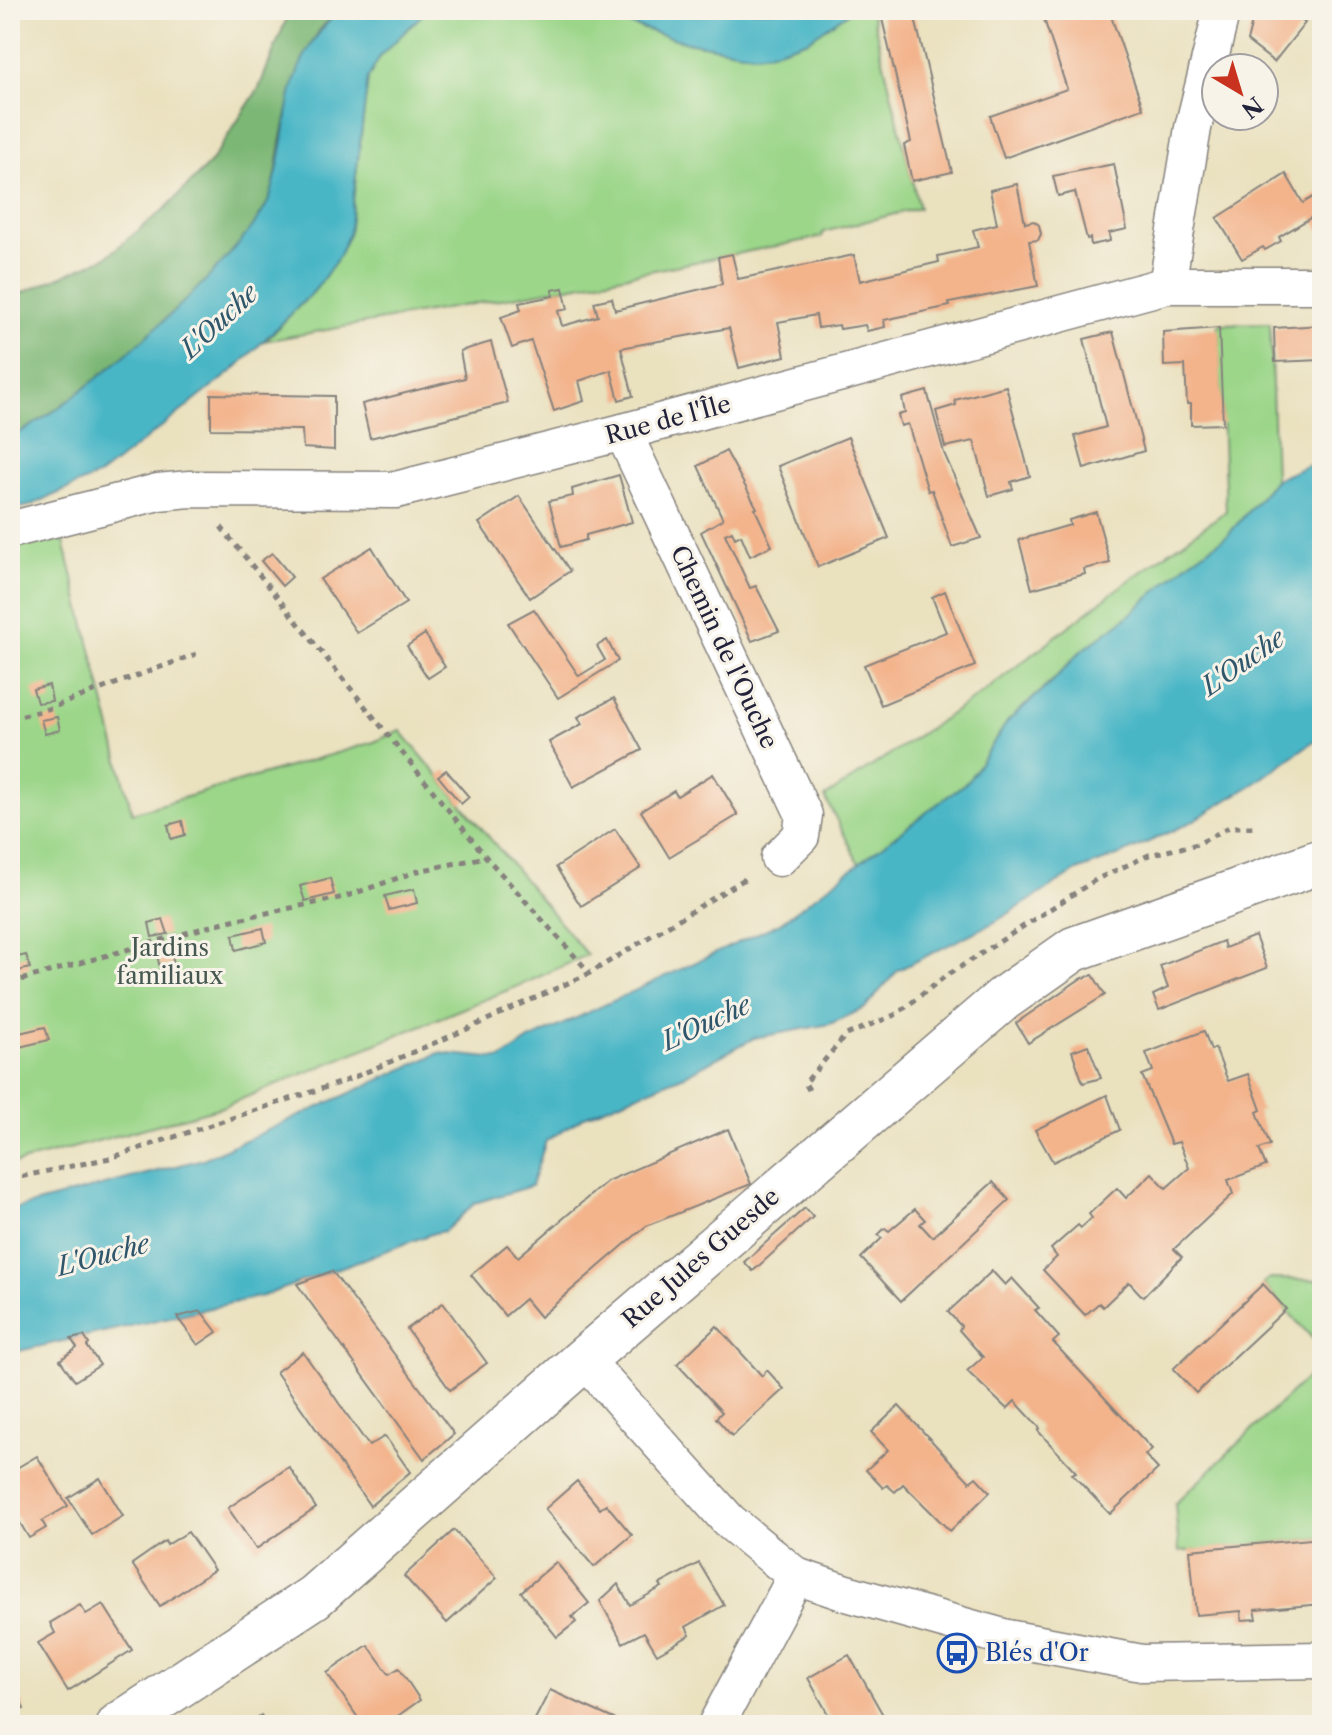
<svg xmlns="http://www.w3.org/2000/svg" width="1332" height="1735" font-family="'Libre Caslon Text',serif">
  <rect width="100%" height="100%" fill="#f7f3e8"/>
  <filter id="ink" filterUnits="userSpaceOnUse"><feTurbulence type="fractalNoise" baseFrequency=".0125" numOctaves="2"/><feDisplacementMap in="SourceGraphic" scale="16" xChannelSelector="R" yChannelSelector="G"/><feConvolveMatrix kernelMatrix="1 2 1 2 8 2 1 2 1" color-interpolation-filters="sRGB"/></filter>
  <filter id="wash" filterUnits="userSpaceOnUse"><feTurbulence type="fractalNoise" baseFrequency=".006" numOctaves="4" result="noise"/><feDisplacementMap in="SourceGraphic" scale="32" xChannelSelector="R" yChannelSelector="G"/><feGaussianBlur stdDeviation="1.8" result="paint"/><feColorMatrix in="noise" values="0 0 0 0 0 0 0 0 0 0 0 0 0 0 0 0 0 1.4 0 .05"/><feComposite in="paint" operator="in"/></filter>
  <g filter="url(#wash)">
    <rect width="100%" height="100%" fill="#eae1bf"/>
    <g fill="#9bd689" stroke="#5e7c62" stroke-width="2">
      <path d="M427,10h155l104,32 68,12 17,-2 37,-12 44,-30h19l48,198 -96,24 -1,5 -259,51 -298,53 50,-51 23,-32 11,-25 19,-155 13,-23z"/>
      <path d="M1270,323l5,157 -48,56 -39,27 -61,54 -47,35 -28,29 -44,40 -40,60 -109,83 -34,-67 156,-103 136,-105 109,-78 -8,-187z"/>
      <path d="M62,534l70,279 242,-71 26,-12 187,225 -57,26 -308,126 -212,58v-618z"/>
      <path d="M1269,1279l53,1v69l-59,-65z"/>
      <path d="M1322,1363v175l-143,14 -4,-48z"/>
    </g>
    <path fill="#7cb775" stroke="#4f6c58" stroke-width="2" d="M290,10h50c-7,7 -16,13 -21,21 -24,37 -32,80 -40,122 -2,13 -3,28 -8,42 -18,57 -205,220 -261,242v-139l95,-40 62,-51 43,-44 49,-75z"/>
    <g fill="#4ab6c6" stroke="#366c80" stroke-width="2">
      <path d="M340,10h87l-46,45 -13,23 -19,155 -11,25 -23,32 -81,80 -134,105 -71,31 -19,4v-73c56,-22 244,-186 261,-243 23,-74 6,-124 69,-184z"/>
      <path d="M582,10h270l-44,30 -37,12 -18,2 -67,-12z"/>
      <path d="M1322,459v276l-68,49 -63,38 -66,31 -48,18 -82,51 -97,48 -33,38 -35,16 -76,14 -67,36 -100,41 -41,26 -15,45 -56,17 -30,28 -11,2 -171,63 -253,57v-143l193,-51 236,-106 62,6 28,-19 251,-117 188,-142 40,-60 44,-39 28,-30 47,-35 61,-54 39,-27 48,-56z"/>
    </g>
    <g id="blocks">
      <g fill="#f3b48c">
        <path d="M880,10h33l39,162 -40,9 -8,-36 7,-3z"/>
        <path d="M1041,10h86l-16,6 32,92 -139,50 -14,-42 77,-27z"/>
        <path d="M1255,10h33l17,13 -31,39 -27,-21z"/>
        <path d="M1114,164l13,65 -18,4 1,8 -19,4 -1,-7 -3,1 -12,-47 -17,4 -5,-20z"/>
        <path d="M1286,174l17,29 19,-11v42l-10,-17 -33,20 2,4 -16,9 -2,-3 -21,12 -25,-41z"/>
        <path d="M1017,184l8,39 9,-2 5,4 2,9 -3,6 -9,1 9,45 -89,17 1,3 -66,14 1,7 -18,4 -2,-6 -25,4 -1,-4 -21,3 -2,-13 -38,7 7,34 -46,12 -10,-40 -108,20 12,48 -14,4 -8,-30 -32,11 5,20 -30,10 -23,-70 -19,7 -11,-31 20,-7 -2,-7 34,-7 -1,-6 11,-2 5,21 -10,2 4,15 36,-10 -4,-14 18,-4 3,12 107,-26 -4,-27 14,-3 6,25 116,-24 6,26 79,-19 -1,-6 40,-9 -5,-17 24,-6 -7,-34z"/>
        <path d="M1322,325v35l-47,2 -1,-34z"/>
        <path d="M1219,328l4,96 -32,1v-21h-4l-2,-39 -21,1 -1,-34z"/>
        <path d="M1113,332l31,119 -60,18 -9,-33 31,-9 -22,-88z"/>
        <path d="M491,342l17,61 -138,35 -8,-34 103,-26 -5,-27z"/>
        <path d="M1006,386l24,90 -19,6 2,7 -24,7 -15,-55 -29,6 -9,-36 20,-6 -1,-5z"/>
        <path d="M927,391l17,62 37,85 -29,9 -20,-57 -4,1 -20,-67 -7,2 -3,-11 7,-2 -3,-15z"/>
        <path d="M211,394l123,2v54l-31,-2 -1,-18 -91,-1z"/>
        <path d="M848,437l41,101 -71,29 -40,-101z"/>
        <path d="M726,451l31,57 -2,1 17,37 -22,10 -9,-21 -6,3 -3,-7 -7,3 25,54 6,-2 23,45 -27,10 -51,-109 22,-13 -25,-53z"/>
        <path d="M619,475l13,47 -46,13v5l-25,7 -12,-46 24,-5 -1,-7z"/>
        <path d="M519,496l51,75 -40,27 -51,-75z"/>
        <path d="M1096,512l14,51 -26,6 1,5 -53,15 -13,-49 51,-15 -1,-5z"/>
        <path d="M372,547l34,56 -49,30 -37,-54z"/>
        <path d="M272,553l20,24 -10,9 -21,-25z"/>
        <path d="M945,591l30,75 -94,39 -17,-40 82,-33 -14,-35z"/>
        <path d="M534,609l45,67 26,-16 -8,-14 10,-6 11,21 -60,37 -50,-75z"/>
        <path d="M425,634l20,33 -17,11 -21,-32z"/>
        <path d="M49,685l3,16 -15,2 -4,-14z"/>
        <path d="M614,698l28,52 -69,37 -24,-45 33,-18 -4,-7z"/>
        <path d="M57,717l3,13 -15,4 -4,-14z"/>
        <path d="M446,770l23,27 -8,7 -23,-28z"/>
        <path d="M713,774l25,41 -69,42 -28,-46 33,-20 3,5z"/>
        <path d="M182,821l3,14 -14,4 -3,-14z"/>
        <path d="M615,829l26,39 -60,38 -25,-39z"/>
        <path d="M330,878l4,16 -29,7 -5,-15z"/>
        <path d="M414,889l3,14 -28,7 -4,-14z"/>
        <path d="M163,919l5,15 -16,3 -3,-14z"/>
        <path d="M263,928l3,14 -30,8 -3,-15z"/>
        <path d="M1255,936l12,32 -108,42 -6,-15 15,-7 -8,-22 63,-25 2,7z"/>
        <path d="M171,951l3,14 -14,3 -3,-13z"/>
        <path d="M26,955l4,13 -20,5v-14z"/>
        <path d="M1093,975l12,20 -77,48 -12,-20 64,-44z"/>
        <path d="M45,1027l4,13 -30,7 -4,-13z"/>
        <path d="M1204,1031l7,19 4,-2 13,33 20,-7 13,36 -4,2 13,33 -11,4 7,17 -38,14 5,14 -59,55 8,8 -39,40 -14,-15 -26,25 -4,-4 -14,12 -42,-45 14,-13 -6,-8 27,-24 3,3 11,-10 -3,-4 28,-26 9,10 26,-25 14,15 23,-20 -10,-26 -8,2 -29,-69 11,-4 -7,-18z"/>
        <path d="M1088,1045l13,33 -18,5 -11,-32z"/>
        <path d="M1107,1095l13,35 -67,32 -18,-32z"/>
        <path d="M728,1129l23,55 -105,42 -106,91 -15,-18 -20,17 -34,-41 36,-30 11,12 89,-76z"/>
        <path d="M993,1182l16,18 -108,101 -40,-43 21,-20 -4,-3 7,-7 4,3 26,-22 10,11 -5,4 12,13z"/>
        <path d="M805,1208l8,9 -60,54 -9,-9z"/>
        <path d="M332,1271l122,163 -30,25 -127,-175z"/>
        <path d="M992,1271l13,14 7,-7 27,30 -4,2 24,27 -6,5 99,107 -7,6 13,14 -48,45 -38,-40 4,-2 -38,-41 2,-3 -25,-27 -8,8 -40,-38 16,-14 -24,-27 2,-4 -13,-14z"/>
        <path d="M1263,1284l23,25 -90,84 -23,-24z"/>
        <path d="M443,1303l44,60 -37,27 -43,-61z"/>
        <path d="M201,1311l16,21 -19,13 -21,-28z"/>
        <path d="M717,1326l45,50 5,-6 17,19 -52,47 -16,-18 6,-6 -45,-48z"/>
        <path d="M84,1336l5,8 -2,2 13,19 -25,16 -15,-21 17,-12 -6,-9z"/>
        <path d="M303,1352l66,94 16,-10 25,36 -40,34 -94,-134z"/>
        <path d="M899,1406l71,76 6,-5 14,15 -40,39 -47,-47 -8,8 -8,-7 -4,3 -17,-18 22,-20 -17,-18z"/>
        <path d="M37,1456l31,50 -26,15 4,7 -17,10 -19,-32v-34z"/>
        <path d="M289,1467l27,41 -60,41 -28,-41z"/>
        <path d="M100,1478l23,38 -31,19 -24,-37z"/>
        <path d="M577,1481l23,28 6,-5 26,31 -38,32 -49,-58z"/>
        <path d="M454,1530l43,48 -50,45 -43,-47z"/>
        <path d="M188,1532l26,38 -54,36 -28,-42 33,-23 2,4z"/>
        <path d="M1322,1538v66l-67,6 2,9 -15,1 -1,-9 -45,4 -6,-65z"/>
        <path d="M556,1562l33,41 -17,14 4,5 -19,15 -36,-45z"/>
        <path d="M699,1563l25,42 -38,22 4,8 -33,19 -13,-22 -21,11 -23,-42 18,-17 12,21 32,-18 -2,-3z"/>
        <path d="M103,1604l29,46 -64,41 -30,-48 17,-10 -5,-10 30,-18 6,9z"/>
        <path d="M368,1645l21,29 10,-6 21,32 -35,25h-22l-36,-52z"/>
        <path d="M849,1655l38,67 -4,3h-49l-26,-47z"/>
        <path d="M10,1673l14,36 -14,6z"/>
        <path d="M550,1690l35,16 42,19h-95z"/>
        <path d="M261,1715l7,10h-22z"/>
      </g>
    </g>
  </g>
  <g filter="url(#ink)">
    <use href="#blocks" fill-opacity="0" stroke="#86827d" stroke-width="2"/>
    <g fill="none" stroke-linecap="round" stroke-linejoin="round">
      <g stroke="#86827d" stroke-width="39">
        <g id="minor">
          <path d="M1167,285l26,-157 29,-118"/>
          <path d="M623,432l181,383 -3,21 -22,22"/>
          <path d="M10,530l148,-38 32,-3 206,1 227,-58 544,-147h155"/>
          <path d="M584,1359l145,162 67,55 47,16 164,46 135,25 180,-3"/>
          <path d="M716,1725l80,-149"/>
        </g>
      </g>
      <g stroke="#86827d" stroke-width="47">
        <path id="tertiary" d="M119,1725l195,-128 270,-238 419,-360 71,-50 248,-88"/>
      </g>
      <g stroke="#86827d" stroke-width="5" stroke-dasharray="6 6" stroke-linecap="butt">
        <path d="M221,527l265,330 103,115"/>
        <path d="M10,718l35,-8 151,-56"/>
        <path d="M10,983l218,-62 116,-24 74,-26 68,-14"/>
        <path d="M809,1090l-4,-7 41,-48 51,-21 46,-36 154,-99 52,-24 49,-11 31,-17h28"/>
        <path d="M10,1179l100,-21 235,-77 120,-51 125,-57 158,-96"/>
      </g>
      <use href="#minor" stroke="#fff" stroke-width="36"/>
      <use href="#tertiary" stroke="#fff" stroke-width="44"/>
    </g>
  </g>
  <defs>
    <g id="bus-ring" transform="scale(2)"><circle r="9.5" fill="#f7f3e8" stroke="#1a4fb4" stroke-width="1.5"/><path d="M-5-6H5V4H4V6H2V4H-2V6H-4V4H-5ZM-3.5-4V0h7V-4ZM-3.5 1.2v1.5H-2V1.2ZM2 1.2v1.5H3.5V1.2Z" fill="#1a4fb4"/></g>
  </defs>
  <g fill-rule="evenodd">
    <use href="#bus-ring" x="957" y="1653"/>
  </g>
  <g text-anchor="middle" stroke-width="6" stroke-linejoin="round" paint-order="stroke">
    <g font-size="24" fill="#22223b" stroke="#f7f3e8">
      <text transform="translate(668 420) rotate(-15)" y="8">Rue de l'Île</text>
      <text transform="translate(724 647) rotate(65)" y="8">Chemin de l'Ouche</text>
      <text transform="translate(701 1258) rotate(-41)" y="8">Rue Jules Guesde</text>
    </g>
    <g font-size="24" fill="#465852" stroke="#f7f3e8">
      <text x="170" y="956">Jardins<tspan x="170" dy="28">familiaux</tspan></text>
    </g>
    <g font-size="24" fill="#164399" stroke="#f7f3e8" text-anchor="start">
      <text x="985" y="1661">Blés d'Or</text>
    </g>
    <g font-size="26" font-style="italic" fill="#30566c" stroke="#f7f3e8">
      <text transform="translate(219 321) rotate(-43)" y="9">L'Ouche</text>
      <text transform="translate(1243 662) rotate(-35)" y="9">L'Ouche</text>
      <text transform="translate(706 1023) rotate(-25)" y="9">L'Ouche</text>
      <text transform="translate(103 1255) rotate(-15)" y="9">L'Ouche</text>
    </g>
  </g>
  <rect width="1332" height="1735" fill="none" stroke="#f7f3e8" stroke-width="40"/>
  <g transform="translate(1240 92) rotate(142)"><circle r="38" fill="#f7f3e8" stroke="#a29fa3" stroke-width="2"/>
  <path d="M0-6L14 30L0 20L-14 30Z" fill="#c8321e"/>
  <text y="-12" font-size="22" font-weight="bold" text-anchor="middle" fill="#22223b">N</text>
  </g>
</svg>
